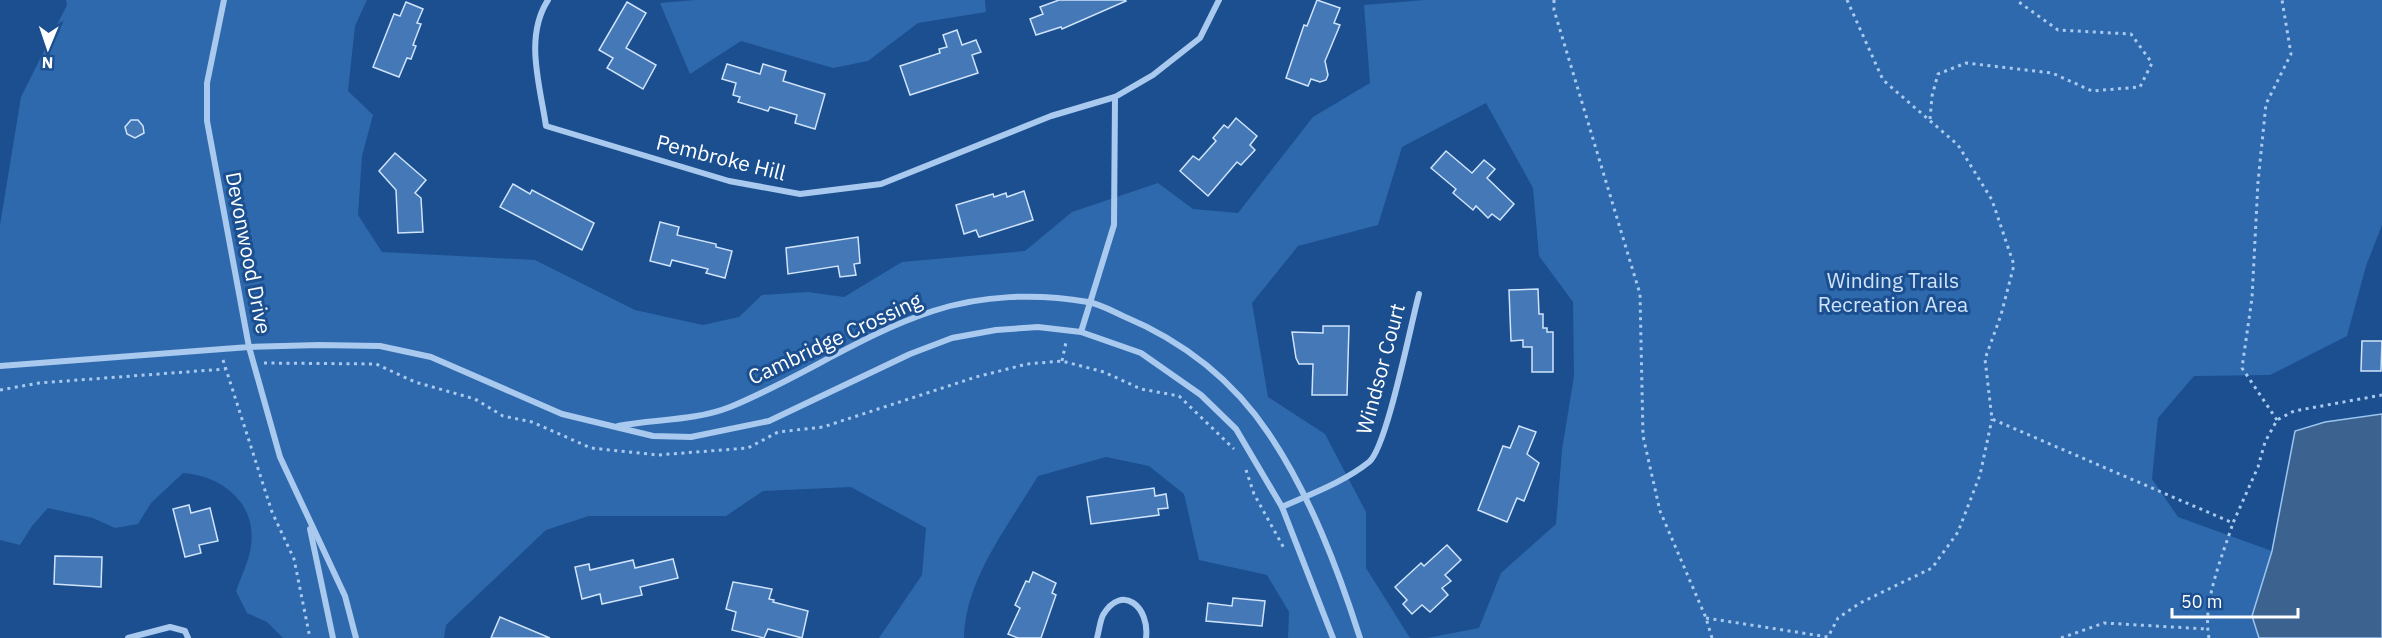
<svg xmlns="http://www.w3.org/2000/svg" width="2382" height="638" font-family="'IBM Plex Sans',sans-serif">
  <rect width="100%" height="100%" fill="#1b4f8f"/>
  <g fill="#2e69ad">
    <path d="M66,0h301l-12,26 -7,65 25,24 -11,41 -4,59 24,37 153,8 100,50 68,15 36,-8 23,-22 46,-3 36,5 58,-35 123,-11 47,-39 86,-29 35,26 45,4 75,-96 57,-34 -6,-78 61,-5h957v225l-16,41 -19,70 -77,39 -76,1 -36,42 -6,61 26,38 94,34 23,-120 -23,120 -20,65 7,22h-832l52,-10 22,-55 55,-49 6,-74 12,-74 -1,-74 -34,-46 -6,-68 -47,-85 -84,44 -24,78 -80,21 -46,57 16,94 57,37 41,78v56l44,70h-122l1,-26 -22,-37 -68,-15 -15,-66 -35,-28 -43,-9 -68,19c-29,49 -73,103 -74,162h-85l43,-63 4,-47 -75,-41 -88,4 -37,25h-137l-43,14 -100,95 -2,13h-161l-16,-16 -20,-9 -11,-22c5,-14 13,-30 15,-45 6,-43 -29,-70 -68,-73l-32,30 -13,21 -23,4 -22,-10 -45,-10 -16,18 -12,19 -20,-5v-315l21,-128 46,-92z"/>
    <path d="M695,0h290l1,12 -68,11 -50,38 -35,7 -92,-27 -51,33 -30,-71z"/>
  </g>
  <path fill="#3c6290" stroke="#9cc4f0" stroke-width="1.5" d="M2382,414v224h-123l-7,-22 20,-65 23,-120 30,-9z"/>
  <g fill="#4478b7" stroke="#cfe3fa" stroke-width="1.5">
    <path d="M1059,0h66l1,1 -64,28 -1,-2 -25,8 -6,-16 13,-5 -3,-7z"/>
    <path d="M1317,0l23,8 -6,15 6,2 -15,36 3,14 -2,5 -6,2 -9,-3 -3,7 -22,-8 18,-53 3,1z"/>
    <path d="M406,2l17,7 -6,14 4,1 -8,21 3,1 -5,13 -4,-1 -8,19 -26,-10 21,-53 6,2z"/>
    <path d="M627,2l19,11 -20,35 30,17 -13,24 -36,-21 6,-10 -14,-8z"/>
    <path d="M957,30l5,15 14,-5 5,12 -9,3 6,18 -68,22 -10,-29 40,-13 -1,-4 8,-2 -4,-12z"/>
    <path d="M727,64l33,10 3,-10 23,7 -3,10 42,13 -10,35 -20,-6 2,-8 -27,-8 -2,4 -30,-9 2,-5 -7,-2 3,-12 -14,-4z"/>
    <path d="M1236,118l21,18 -7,9 5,5 -14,15 -4,-3 -29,34 -28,-25 13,-15 6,4 17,-19 -3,-3 11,-13 4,3z"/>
    <path d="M131,120h7l5,6 1,7 -9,5 -8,-4 -2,-7z"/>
    <path d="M1446,151l26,22 12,-13 11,9 -8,9 27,26 -14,16 -8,-6 -4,4 -12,-12 -3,4 -20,-17 3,-4 -25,-21z"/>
    <path d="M395,153l31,27 -11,13 6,5 2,34 -25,1 -2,-43 -17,-19z"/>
    <path d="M513,184l17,10 2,-4 62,33 -12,27 -82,-43z"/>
    <path d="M1024,191l9,29 -54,17 -3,-7 -12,4 -8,-29 37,-11 1,3 12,-4 1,4z"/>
    <path d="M660,222l19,5 -2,8 39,9v3l16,4 -7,27 -19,-5 2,-4 -36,-9 -2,6 -20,-5z"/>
    <path d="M858,237l2,26 -6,1 2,11 -16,2 -2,-11 -50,8 -2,-26z"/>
    <path d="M1538,289l1,25h4v14h4v4h6v40h-21v-25h-9v-7l-12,1 -2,-51z"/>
    <path d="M1323,326h26l-2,69h-35l1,-31h-14l-3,-6 -4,-26 31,1z"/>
    <path d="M2362,341h20l-1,30h-20z"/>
    <path d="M1519,426l17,6 -9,22 12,9 -15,38 -7,-3 -10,24 -29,-12 25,-64 7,2z"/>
    <path d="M1154,488l1,8 11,-2 2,14 -10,1 1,6 -68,9 -4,-27z"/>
    <path d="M189,505l2,8 19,-5 8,33 -19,4 2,8 -16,4 -12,-48z"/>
    <path d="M1447,545l14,15 -16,15 6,6 -9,7 6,7 -18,17 -8,-7 -10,9 -9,-10 4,-4 -12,-13 26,-24 3,3z"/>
    <path d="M55,556l47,1 -1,30 -47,-3z"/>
    <path d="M673,559l5,19 -38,9 2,8 -40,9 -2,-10 -18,5 -7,-32 14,-3 1,6 43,-10 2,8z"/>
    <path d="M1033,572l23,11 -4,10 4,2 -15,43h-23l-10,-4 12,-26 -5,-3 11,-24 3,1z"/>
    <path d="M733,582l39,7 -3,10 5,1 -1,2 35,9 -6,27 -34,-9 -4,9 -32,-8 4,-18 -10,-3z"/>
    <path d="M1233,598l32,3 -3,25 -56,-5 2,-18 24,3z"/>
    <path d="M500,617l50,21h-59z"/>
  </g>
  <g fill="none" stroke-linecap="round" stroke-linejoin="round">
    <g stroke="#a9c9ee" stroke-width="3" stroke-dasharray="3 4.5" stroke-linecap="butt">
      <path d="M1554,0v10l86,284 3,142 17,75 46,107 6,20"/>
      <path d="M1847,0l36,80 75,65 34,55 22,65 -13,50 -16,44 7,60 241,104 25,-56 7,-25 12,-22 17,-9 88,-16"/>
      <path d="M1930,119l2,-23 6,-22 28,-11 86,10 40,18 48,-4 12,-24 -21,-29 -73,-4 -42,-30"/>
      <path d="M223,360l49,152 22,47 16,79"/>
      <path d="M1062,361l4,-19"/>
      <path d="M264,363l112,1 39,18 60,17 28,17 29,6 59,26 67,7 90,-7 30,-16 45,-5 153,-50 51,-13 35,-3 42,11 37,17 38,7 55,53"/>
      <path d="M0,390l39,-7 186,-14"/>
      <path d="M2277,420l-35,-52 10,-70 6,-116 8,-78 25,-50 -9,-54"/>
      <path d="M1246,470l8,24 31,56"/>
      <path d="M1706,618l122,19 10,-19 22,-15 72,-35 26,-36 22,-57 12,-56"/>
      <path d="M2061,638l43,-15 103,6"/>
      <path d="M2209,638c-7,-35 13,-81 24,-115"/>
    </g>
    <g stroke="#a9c9ee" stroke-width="6">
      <path d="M548,0c-24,37 -8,85 -2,126l183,55 71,13 81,-10 170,-68 64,-19 38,-22 47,-37 19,-38"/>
      <path d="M1081,332l33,-107 1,-128"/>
      <path d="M0,366l249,-19 -42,-226v-38l17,-83"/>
      <path d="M618,426c36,-7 77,-5 112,-19 69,-28 132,-73 203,-96 49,-16 104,-18 155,-9 12,2 24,9 35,14 60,25 110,64 146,118 41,61 69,135 91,204"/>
      <path d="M1282,507c29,-13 62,-25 87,-45 18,-15 42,-139 50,-168"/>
      <path d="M310,529l23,109"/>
      <path d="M128,638l42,-11 15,4 3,7"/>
      <path d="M356,638l-11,-42 -65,-139 -31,-110 70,-2 61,1 51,11 131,57 91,22 38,1 78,-16 141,-67 42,-16 44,-8 42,-3 43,5 60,21 60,42 35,34 46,78 51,131"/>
      <path d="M1097,638c2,-7 3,-17 6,-23 19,-32 47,-8 43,23"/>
    </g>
  </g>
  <g text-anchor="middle" stroke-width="6" stroke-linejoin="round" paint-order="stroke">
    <g font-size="21" fill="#fff" stroke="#1b4f8f">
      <text transform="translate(721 158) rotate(14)" y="7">Pembroke Hill</text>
      <text transform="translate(248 253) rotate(79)" y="7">Devonwood Drive</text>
      <text transform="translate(835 339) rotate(-25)" y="7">Cambridge Crossing</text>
      <text transform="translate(1381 369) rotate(-75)" y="7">Windsor Court</text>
    </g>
    <g font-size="21" fill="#cfe3fa" stroke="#1b4f8f">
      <text x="1893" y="288">Winding Trails<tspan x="1893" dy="24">Recreation Area</tspan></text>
    </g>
  </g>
  <g transform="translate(48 48) rotate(182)" stroke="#1b4f8f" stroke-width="4.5" paint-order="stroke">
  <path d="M0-4.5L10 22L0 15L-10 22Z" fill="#ffffff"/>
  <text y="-9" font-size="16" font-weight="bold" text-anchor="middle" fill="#ffffff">N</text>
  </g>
  <path d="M2172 608v9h126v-9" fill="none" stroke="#ffffff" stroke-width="3"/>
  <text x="2181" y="608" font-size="18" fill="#ffffff" stroke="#1b4f8f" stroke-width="4.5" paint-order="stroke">50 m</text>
</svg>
